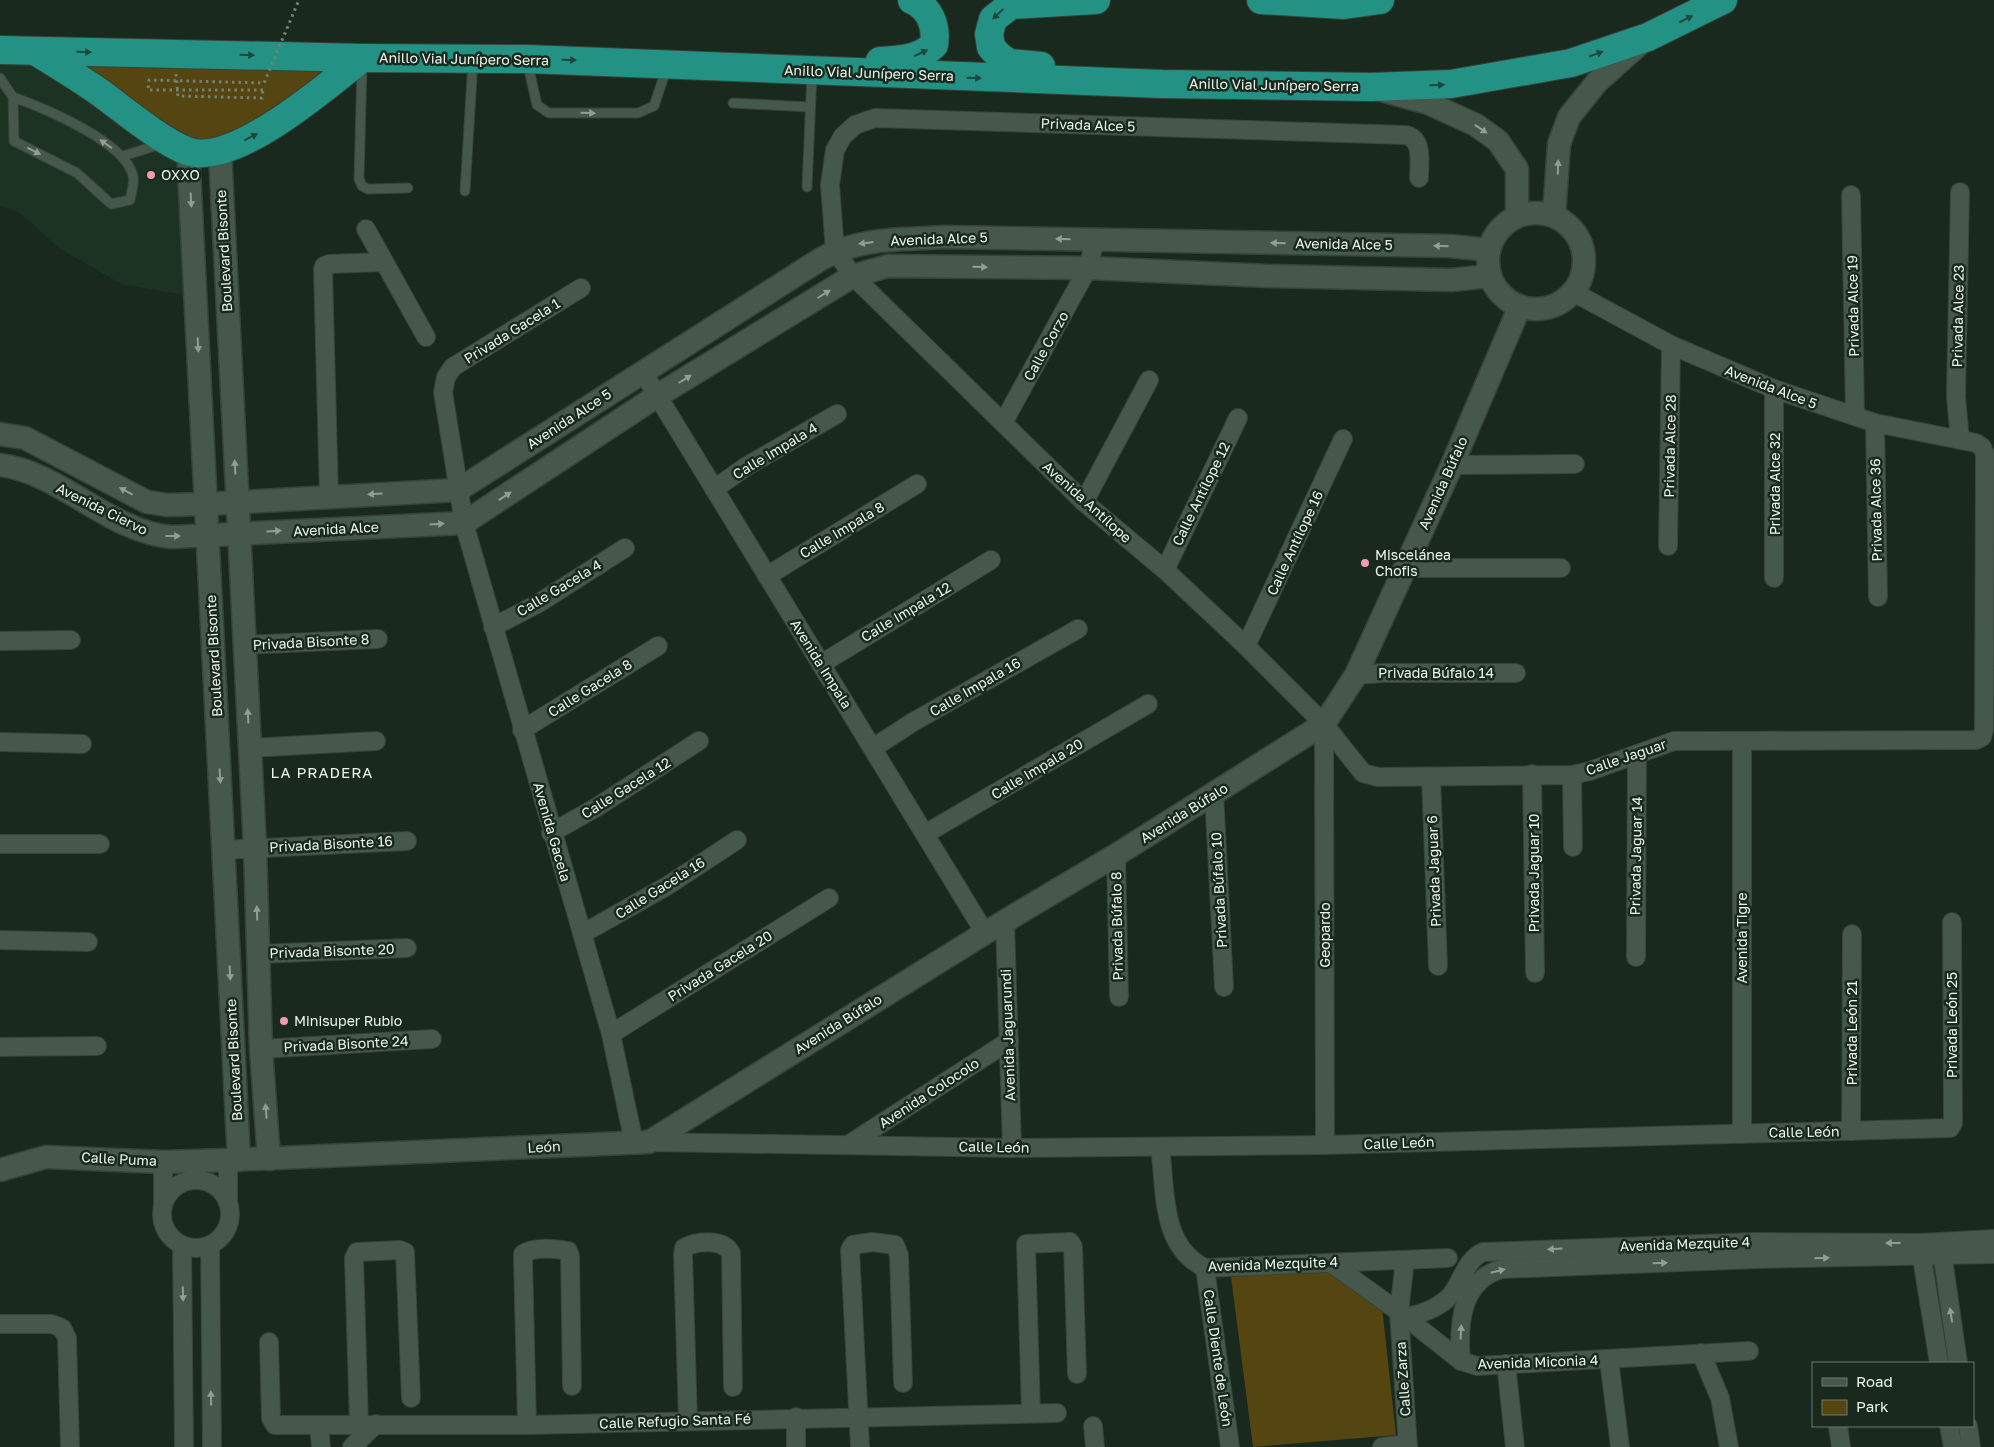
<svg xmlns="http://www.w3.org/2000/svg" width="1994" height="1447" font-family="'Golos Text',sans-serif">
  <rect width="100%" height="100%" fill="#19291e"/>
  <path fill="#1c3324" d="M0,50l35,1 153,100 7,146 -74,-13 -62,-36 -40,-36 -19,-6z"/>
  <g fill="#544511">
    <path d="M35,51l327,7 -48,39 -126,54z"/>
    <path d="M1326,1267l56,40 14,128 -143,12 -22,-170z"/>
  </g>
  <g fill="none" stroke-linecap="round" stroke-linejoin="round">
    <g stroke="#36433a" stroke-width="11">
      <g id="service">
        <path d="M527,61l10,44 12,8h89l16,-7 13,-39"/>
        <path d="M362,66l-3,113 3,7 6,3 40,-1"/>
        <path d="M0,78l13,19 1,44 63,32 34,31 19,-4c1,-7 5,-17 3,-24 -7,-34 -89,-68 -120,-79"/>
        <path d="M733,103l76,4"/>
        <path d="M123,156l38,-12"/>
        <path d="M807,187l5,-113"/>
        <path d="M465,191l8,-130"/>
      </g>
    </g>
    <g stroke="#36433a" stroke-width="20">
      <g id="minor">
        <path d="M1419,178c0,-14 5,-40 -14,-43l-530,-17 -20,7 -12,11 -8,14 -5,35 5,66 18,25 231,226 81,68 81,76 78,78 39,49 15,4 194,-2 18,-4 84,-30 302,-1 6,-3 2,-7 1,-276 -3,-7 -6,-4 -101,-20 -101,-34 -103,-44 -98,-53"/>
        <path d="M1960,192l-4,205 4,43"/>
        <path d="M1851,195l4,221"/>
        <path d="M366,229l60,108"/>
        <path d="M581,288l-128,79 -7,10 -3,15 21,131 147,511 23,109"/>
        <path d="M643,372l342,561"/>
        <path d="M1003,423l85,-155 7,-28"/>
        <path d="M1875,423l3,174"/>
        <path d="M1452,465l123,-1"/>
        <path d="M714,489l33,-23 90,-52"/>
        <path d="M329,497l-6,-227 1,-4 5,-2 55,-2"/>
        <path d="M1084,502l65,-122"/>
        <path d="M1668,546l3,-201"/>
        <path d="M1405,568h156"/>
        <path d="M1165,570l73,-152"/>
        <path d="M767,576l150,-92"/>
        <path d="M1774,578v-189"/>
        <path d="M493,627l46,-24 86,-55"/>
        <path d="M0,641l71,-1"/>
        <path d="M244,645l134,-6"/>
        <path d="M1246,646l97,-207"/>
        <path d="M821,664l170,-104"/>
        <path d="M1356,675l27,-2h133"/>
        <path d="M1324,724l1,421"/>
        <path d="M522,730l136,-84"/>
        <path d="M0,742l82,2"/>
        <path d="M250,748l126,-7"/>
        <path d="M873,748l40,-26 165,-93"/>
        <path d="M1532,774l3,199"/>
        <path d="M1572,775l1,72"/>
        <path d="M1431,777l7,189"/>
        <path d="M1214,793l10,194"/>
        <path d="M551,833l46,-26 102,-66"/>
        <path d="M925,834l223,-130"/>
        <path d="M0,844h100"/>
        <path d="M223,850l184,-9"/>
        <path d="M1116,855l3,142"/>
        <path d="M1005,922l7,226"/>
        <path d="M582,934l85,-48 70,-46"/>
        <path d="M0,940l88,2"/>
        <path d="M258,954l149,-6"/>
        <path d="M1636,957l1,-203"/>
        <path d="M611,1034l218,-136"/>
        <path d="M0,1047l97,-1"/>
        <path d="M261,1049l171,-10"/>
        <path d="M1851,1131l1,-197"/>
        <path d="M1742,1134v-392"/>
        <path d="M649,1142l363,6 313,-3 625,-17 3,-5 -1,-201"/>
        <path d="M848,1145l161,-104"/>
        <path d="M1160,1147c6,44 0,99 45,121l243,-10"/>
        <path d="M228,1160v43"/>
        <circle cx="196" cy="1214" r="34"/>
        <path d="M163,1204v-42"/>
        <path d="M182,1245l2,202"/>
        <path d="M210,1245l2,202"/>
        <path d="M1941,1245l17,118"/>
        <path d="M1920,1246l19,117"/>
        <path d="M1405,1260l-6,52 9,135"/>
        <path d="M1331,1263l68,49 62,49 16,5 272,-15"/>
        <path d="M1205,1268l25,179"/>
        <path d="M1406,1317c16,-3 33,-9 45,-22 11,-13 15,-36 32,-43l273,-10 164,1 74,-4"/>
        <path d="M0,1324h52l10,4 5,10 3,109"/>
        <path d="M269,1342l2,76 4,7h252l530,-12"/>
        <path d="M1701,1353l19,45 9,49"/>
        <path d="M1609,1360l11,87"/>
        <path d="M1461,1361c-3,-35 -1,-81 41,-92l255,-10 237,-5"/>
        <path d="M1506,1364l9,83"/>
        <path d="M1031,1413l-5,-169 44,-2 3,5 4,127"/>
        <path d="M796,1417v30"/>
        <path d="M688,1421l-5,-166 1,-7c12,-7 39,-10 47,5l2,134"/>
        <path d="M359,1425l-5,-167 3,-6 43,-2 5,2 6,146"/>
        <path d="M527,1425l-4,-166v-5c10,-7 33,-6 45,-3l2,5 2,130"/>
        <path d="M319,1426l2,21"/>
        <path d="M1093,1426l2,21"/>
        <path d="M1838,1426l3,21"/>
        <path d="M1949,1426l4,21"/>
        <path d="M1968,1426l3,21"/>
        <path d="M860,1446l-10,-196 3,-5 19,-3 23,3 4,10 4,128"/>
        <path d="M352,1447l24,-23"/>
        <path d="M1382,1447l26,-3"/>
      </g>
    </g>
    <g stroke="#36433a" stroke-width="25">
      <g id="tertiary">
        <path d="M1384,91l44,12 48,22 22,16 19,28v47"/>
        <path d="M188,151l51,1009"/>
        <path d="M220,152l35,696 6,201 8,110"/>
        <circle cx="1536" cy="261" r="48"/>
        <path d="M1554,215l5,-71 10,-27 28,-35 46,-41"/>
        <path d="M0,434l25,4 122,64 20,3 40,-1 251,-14 363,-231c39,-22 80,-19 124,-22l505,9 39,4"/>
        <path d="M0,465c62,8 108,66 171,72l293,-14 193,-127 196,-120 35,-10 200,2 181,8 182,4 38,-4"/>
        <path d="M0,1170l46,-13 117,5 65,-2 421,-18 336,-209 131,-78 208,-131 32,-49 96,-210 68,-159"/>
      </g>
    </g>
    <g stroke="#36433a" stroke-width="30">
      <g id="trunk">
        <path d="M1261,0l83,5 36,-5"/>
        <path d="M0,50l362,8 165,1 635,25 209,3 80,-3 120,-21 77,-26 75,-37"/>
        <path d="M35,51c23,14 46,28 67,43 23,17 59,47 85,57 46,17 140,-65 175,-93"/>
        <path d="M880,61c20,-1 39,-2 54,-16 3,-19 -4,-37 -22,-45"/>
        <path d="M1041,66l-32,-3 -10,-7 -8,-9 -2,-13 4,-15 18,-14 85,-5"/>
      </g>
    </g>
    <path stroke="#738177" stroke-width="3" stroke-dasharray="2.5 4" stroke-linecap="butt" d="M176,74l2,22 84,2 1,-8"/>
    <use href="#service" stroke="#46584b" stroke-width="9"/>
    <use href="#minor" stroke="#46584b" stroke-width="18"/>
    <use href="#tertiary" stroke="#46584b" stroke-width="22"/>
    <use href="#trunk" stroke="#239284" stroke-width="28"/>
    <path stroke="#738177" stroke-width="3" stroke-dasharray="2.5 4" stroke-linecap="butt" d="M263,90h-115l1,-10 115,3 35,-83"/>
  </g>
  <defs><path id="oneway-solid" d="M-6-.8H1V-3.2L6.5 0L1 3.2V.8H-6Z" transform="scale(1.25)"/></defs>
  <g fill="#1c483d">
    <use href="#oneway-solid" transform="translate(998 14) rotate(137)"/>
    <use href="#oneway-solid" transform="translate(1686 19) rotate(-26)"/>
    <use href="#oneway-solid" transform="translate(84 52) rotate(1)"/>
    <use href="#oneway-solid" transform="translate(921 53) rotate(-25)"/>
    <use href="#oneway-solid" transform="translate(1596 54) rotate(-19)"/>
    <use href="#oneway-solid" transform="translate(247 55) rotate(1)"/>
    <use href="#oneway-solid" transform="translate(569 60) rotate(2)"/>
    <use href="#oneway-solid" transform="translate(974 78) rotate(2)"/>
    <use href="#oneway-solid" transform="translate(1437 85) rotate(-2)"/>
    <use href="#oneway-solid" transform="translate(251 137) rotate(-27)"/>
  </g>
  <g fill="#909f94">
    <use href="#oneway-solid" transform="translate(588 113) rotate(1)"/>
    <use href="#oneway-solid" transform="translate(1481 129) rotate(34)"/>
    <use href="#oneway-solid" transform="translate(106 144) rotate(-145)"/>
    <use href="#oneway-solid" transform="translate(34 151) rotate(27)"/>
    <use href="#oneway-solid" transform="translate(1558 167) rotate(-88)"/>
    <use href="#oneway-solid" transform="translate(191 200) rotate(87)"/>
    <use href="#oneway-solid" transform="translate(1063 239) rotate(-179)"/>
    <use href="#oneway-solid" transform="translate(866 243) rotate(173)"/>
    <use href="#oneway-solid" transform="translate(1278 243) rotate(-179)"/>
    <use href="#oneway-solid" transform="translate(1441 246) rotate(-179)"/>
    <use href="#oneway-solid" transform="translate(980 267) rotate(1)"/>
    <use href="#oneway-solid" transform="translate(824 294) rotate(-32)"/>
    <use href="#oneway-solid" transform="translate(198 345) rotate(87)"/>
    <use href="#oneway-solid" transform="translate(685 379) rotate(-32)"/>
    <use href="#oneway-solid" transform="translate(235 467) rotate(-93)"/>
    <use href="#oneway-solid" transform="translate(126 491) rotate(-152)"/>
    <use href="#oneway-solid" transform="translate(375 494) rotate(177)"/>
    <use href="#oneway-solid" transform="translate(505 496) rotate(-33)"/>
    <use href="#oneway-solid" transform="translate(437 524) rotate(-3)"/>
    <use href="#oneway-solid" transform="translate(274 531) rotate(-3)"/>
    <use href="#oneway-solid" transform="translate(173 536)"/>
    <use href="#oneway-solid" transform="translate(248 716) rotate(-93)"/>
    <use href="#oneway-solid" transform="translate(220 776) rotate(87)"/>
    <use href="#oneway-solid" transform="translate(257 913) rotate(-92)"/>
    <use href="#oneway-solid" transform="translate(230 973) rotate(87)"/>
    <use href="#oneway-solid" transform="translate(266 1111) rotate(-94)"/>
    <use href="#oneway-solid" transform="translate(1893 1243) rotate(-180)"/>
    <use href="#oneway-solid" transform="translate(1555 1249) rotate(177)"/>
    <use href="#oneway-solid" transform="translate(1822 1258) rotate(-1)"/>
    <use href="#oneway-solid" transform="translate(1660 1263) rotate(-2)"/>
    <use href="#oneway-solid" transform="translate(1498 1271) rotate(-14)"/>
    <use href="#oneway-solid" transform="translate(183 1294) rotate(88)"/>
    <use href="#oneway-solid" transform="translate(1951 1315) rotate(-99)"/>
    <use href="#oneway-solid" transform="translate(1461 1332) rotate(-87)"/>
    <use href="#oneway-solid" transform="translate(211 1398) rotate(-91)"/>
  </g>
  <g fill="#f19ab2" stroke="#19291e" stroke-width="2">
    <circle cx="151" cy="175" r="5"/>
    <circle cx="1365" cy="563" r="5"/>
    <circle cx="284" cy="1021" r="5"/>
  </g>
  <g text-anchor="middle" stroke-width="5" stroke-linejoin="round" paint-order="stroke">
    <g font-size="14" fill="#ebf5ed" stroke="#19291e">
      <text transform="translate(464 59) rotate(1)" y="5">Anillo Vial Junípero Serra</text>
      <text transform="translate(869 73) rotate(2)" y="5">Anillo Vial Junípero Serra</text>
      <text transform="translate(1274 85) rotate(1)" y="5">Anillo Vial Junípero Serra</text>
      <text transform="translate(1088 125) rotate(2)" y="5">Privada Alce 5</text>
      <text transform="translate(939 239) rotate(-2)" y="5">Avenida Alce 5</text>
      <text transform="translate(1344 244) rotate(1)" y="5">Avenida Alce 5</text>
      <text transform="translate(224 251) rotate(-93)" y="5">Boulevard Bisonte</text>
      <text transform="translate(1853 306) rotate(-91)" y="5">Privada Alce 19</text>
      <text transform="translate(1958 316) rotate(-89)" y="5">Privada Alce 23</text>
      <text transform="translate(512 331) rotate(-32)" y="5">Privada Gacela 1</text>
      <text transform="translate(1046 346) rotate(-61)" y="5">Calle Corzo</text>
      <text transform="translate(1771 387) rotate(21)" y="5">Avenida Alce 5</text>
      <text transform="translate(569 419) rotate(-33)" y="5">Avenida Alce 5</text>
      <text transform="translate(1670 446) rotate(-89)" y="5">Privada Alce 28</text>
      <text transform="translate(775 451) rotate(-31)" y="5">Calle Impala 4</text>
      <text transform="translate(1443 483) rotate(-66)" y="5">Avenida Búfalo</text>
      <text transform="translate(1775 484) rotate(-90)" y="5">Privada Alce 32</text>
      <text transform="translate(1201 494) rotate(-64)" y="5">Calle Antílope 12</text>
      <text transform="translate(1087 502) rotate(42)" y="5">Avenida Antílope</text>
      <text transform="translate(102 509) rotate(26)" y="5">Avenida Ciervo</text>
      <text transform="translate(1876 510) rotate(-91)" y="5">Privada Alce 36</text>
      <text transform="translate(336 529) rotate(-3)" y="5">Avenida Alce</text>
      <text transform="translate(842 530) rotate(-31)" y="5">Calle Impala 8</text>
      <text transform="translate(1295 543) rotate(-65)" y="5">Calle Antílope 16</text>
      <text transform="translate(559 588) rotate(-31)" y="5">Calle Gacela 4</text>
      <text transform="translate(906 612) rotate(-31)" y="5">Calle Impala 12</text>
      <text transform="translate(311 642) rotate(-3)" y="5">Privada Bisonte 8</text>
      <text transform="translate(214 656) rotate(-93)" y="5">Boulevard Bisonte</text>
      <text transform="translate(821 664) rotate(58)" y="5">Avenida Impala</text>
      <text x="1436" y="678">Privada Búfalo 14</text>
      <text transform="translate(975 687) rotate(-30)" y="5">Calle Impala 16</text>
      <text transform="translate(590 688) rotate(-32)" y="5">Calle Gacela 8</text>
      <text transform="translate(1626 757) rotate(-19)" y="5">Calle Jaguar</text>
      <text transform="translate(1037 769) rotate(-31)" y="5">Calle Impala 20</text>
      <text transform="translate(626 788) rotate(-32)" y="5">Calle Gacela 12</text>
      <text transform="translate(1184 813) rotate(-32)" y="5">Avenida Búfalo</text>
      <text transform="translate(552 832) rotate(74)" y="5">Avenida Gacela</text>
      <text transform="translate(331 844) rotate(-3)" y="5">Privada Bisonte 16</text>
      <text transform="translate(1636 856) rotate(-89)" y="5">Privada Jaguar 14</text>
      <text transform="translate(1434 871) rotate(-92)" y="5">Privada Jaguar 6</text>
      <text transform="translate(1534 873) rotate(-90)" y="5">Privada Jaguar 10</text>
      <text transform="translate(660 888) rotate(-32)" y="5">Calle Gacela 16</text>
      <text transform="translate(1219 890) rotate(-93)" y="5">Privada Búfalo 10</text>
      <text transform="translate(1117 926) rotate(-91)" y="5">Privada Búfalo 8</text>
      <text transform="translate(1325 935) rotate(-90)" y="5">Geopardo</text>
      <text transform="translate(1742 938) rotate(-90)" y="5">Avenida Tigre</text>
      <text transform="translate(332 951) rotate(-2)" y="5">Privada Bisonte 20</text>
      <text transform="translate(720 966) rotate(-32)" y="5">Privada Gacela 20</text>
      <text transform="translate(838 1024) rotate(-32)" y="5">Avenida Búfalo</text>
      <text transform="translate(1952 1025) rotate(-90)" y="5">Privada León 25</text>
      <text transform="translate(1852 1033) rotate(-90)" y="5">Privada León 21</text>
      <text transform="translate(1008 1035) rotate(-92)" y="5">Avenida Jaguarundi</text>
      <text transform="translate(346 1044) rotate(-3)" y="5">Privada Bisonte 24</text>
      <text transform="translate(234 1060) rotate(-93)" y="5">Boulevard Bisonte</text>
      <text transform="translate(929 1093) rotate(-33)" y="5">Avenida Colocolo</text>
      <text transform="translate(1804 1132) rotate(-1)" y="5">Calle León</text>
      <text transform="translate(1399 1143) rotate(-2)" y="5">Calle León</text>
      <text transform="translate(544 1147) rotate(-3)" y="5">León</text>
      <text transform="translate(994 1147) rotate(1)" y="5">Calle León</text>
      <text transform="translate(119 1159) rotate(3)" y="5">Calle Puma</text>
      <text transform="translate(1685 1244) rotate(-2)" y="5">Avenida Mezquite 4</text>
      <text transform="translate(1273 1264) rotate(-2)" y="5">Avenida Mezquite 4</text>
      <text transform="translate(1218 1358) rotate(82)" y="5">Calle Diente de León</text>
      <text transform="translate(1538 1362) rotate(-2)" y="5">Avenida Miconia 4</text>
      <text transform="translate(1403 1379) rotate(-94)" y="5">Calle Zarza</text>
      <text transform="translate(675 1421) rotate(-2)" y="5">Calle Refugio Santa Fé</text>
    </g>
    <g font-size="14" fill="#ebf5ed" stroke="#19291e" text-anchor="start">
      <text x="161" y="180">OXXO</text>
      <text x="1375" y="560">Miscelánea<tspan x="1375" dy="16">Chofis</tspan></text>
      <text x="294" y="1026">Minisuper Rubio</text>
    </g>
    <g font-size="15" letter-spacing="1" fill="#ebf5ed" stroke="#19291e">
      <text x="322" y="778">LA PRADERA</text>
    </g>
  </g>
  <rect x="1812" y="1362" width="162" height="65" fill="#19291e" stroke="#6d7b71"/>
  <rect x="1822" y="1378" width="25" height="8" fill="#46584b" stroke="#6d7b71"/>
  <text x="1856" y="1387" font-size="15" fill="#ebf5ed">Road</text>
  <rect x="1822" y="1400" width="25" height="15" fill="#544511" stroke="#6d7b71"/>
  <text x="1856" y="1412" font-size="15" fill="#ebf5ed">Park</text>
</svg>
